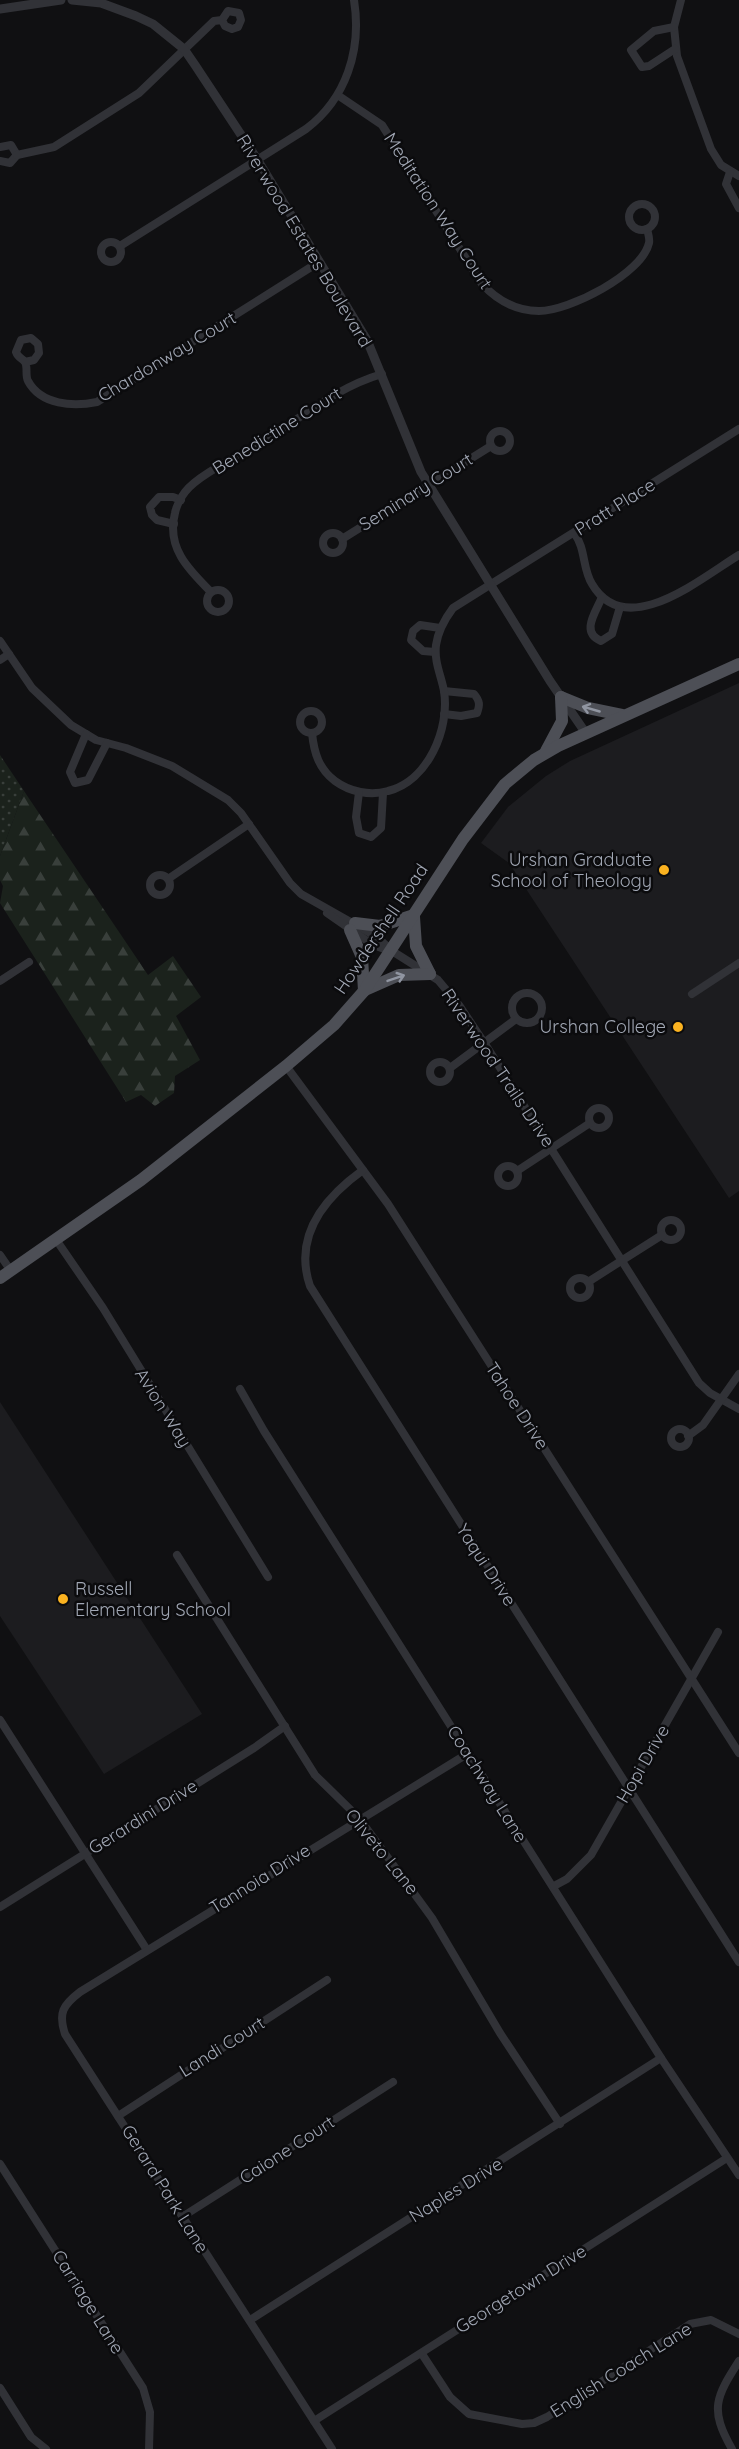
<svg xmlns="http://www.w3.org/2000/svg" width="739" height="2449" font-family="Quicksand,sans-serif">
  <defs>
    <pattern id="grass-dots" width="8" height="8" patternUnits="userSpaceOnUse" patternTransform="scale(1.5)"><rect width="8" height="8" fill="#1b221c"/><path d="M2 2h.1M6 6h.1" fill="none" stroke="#393f3b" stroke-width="1.8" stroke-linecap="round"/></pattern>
    <pattern id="forest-firs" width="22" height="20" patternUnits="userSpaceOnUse" patternTransform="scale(1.5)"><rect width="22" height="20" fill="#1b221c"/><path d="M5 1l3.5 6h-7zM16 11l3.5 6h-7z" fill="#393f3b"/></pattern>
  </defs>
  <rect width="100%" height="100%" fill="#101012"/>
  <g fill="#1c1c1f">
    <path d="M739,683v508l-10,7 -220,-335 -28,-20 27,-36 38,-31 24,-15z"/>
    <path d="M0,1402l202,312 -98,60 -104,-158z"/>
  </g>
  <path fill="url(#grass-dots)" d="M0,755l24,36 -24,65z"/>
  <path fill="url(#forest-firs)" d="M24,791l124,184 25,-19 28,41 -25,19 24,44 -25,16 -1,17 -19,13 -14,-11 -15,7 -126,-199 3,-17 -3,-6v-24z"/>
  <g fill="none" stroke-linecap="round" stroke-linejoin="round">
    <g stroke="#313237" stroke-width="8">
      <path d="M681,0l-7,27 3,29 34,93 10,16 18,11"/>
      <path d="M674,27l-20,4 -23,19 11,17 7,-1 26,-17"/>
      <path d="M339,96l43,29 100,159c15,16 34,27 57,27 30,0 103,-37 110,-68 1,-4 -1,-10 -2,-14"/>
      <path d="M0,147l11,-2 6,10 -7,8 -10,-2"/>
      <path d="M17,155l37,-8 85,-54 75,-72 8,-1 6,-9 11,2 2,7 -3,7 -6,2 -7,-3 -3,-6"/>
      <path d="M730,172l-4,12 13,24"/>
      <circle cx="642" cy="217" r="13"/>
      <circle cx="111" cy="252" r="10"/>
      <path d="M120,246l186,-117c40,-30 56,-79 48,-129"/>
      <path d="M25,362l9,-2 5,-7 -1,-9 -7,-6 -10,2 -5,12c2,6 6,6 9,10 3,5 0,14 3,19 13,24 45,26 69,21l222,-140"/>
      <circle cx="500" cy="441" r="10"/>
      <path d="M174,524l-17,-4 -5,-5 -2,-8 9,-10h14l8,3"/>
      <circle cx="333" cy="543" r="10"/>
      <path d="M574,533c12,15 8,35 18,51 34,58 109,-6 147,-29"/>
      <path d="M342,539l149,-93"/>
      <circle cx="218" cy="601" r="11"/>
      <path d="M211,592c-22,-22 -45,-44 -36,-79 1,-6 6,-16 10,-21 14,-18 56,-37 77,-50 39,-24 75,-55 120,-68"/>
      <path d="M602,597c-6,15 -22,35 -1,44l11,-7 8,-27"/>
      <path d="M0,641l32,47 39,37 25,15 30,8 46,18 56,34 13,13 49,70 11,11 76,43 15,14 46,29 21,25 26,39 214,339 11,10 29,16"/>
      <path d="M435,652l-12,-1 -12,-11 2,-9 7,-6 20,3"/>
      <path d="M0,660l9,-6"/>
      <path d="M444,691l30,3c6,7 6,11 3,19l-16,3 -17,-2"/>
      <circle cx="311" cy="722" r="11"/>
      <path d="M312,733c2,20 7,36 23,48 15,11 35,15 53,10 40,-10 62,-62 56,-100 -3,-16 -10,-29 -8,-46 2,-14 8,-25 17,-37l286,-179"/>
      <path d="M86,734l-16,38 5,11 13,-3 19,-37"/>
      <path d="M359,792l-3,25 3,16 12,4 10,-9 2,-35"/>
      <circle cx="160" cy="885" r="10"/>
      <path d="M168,879l81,-55"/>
      <path d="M327,913l46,32 17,6"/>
      <path d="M0,981l29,-19"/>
      <circle cx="527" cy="1008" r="15"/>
      <path d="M692,994l47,-31"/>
      <circle cx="440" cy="1072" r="10"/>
      <path d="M286,1066l102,138 351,549"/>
      <path d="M450,1068l66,-49"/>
      <circle cx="599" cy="1118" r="10"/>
      <circle cx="508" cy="1176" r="10"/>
      <path d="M363,1170c-39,28 -70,66 -53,116l429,676"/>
      <path d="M517,1171l73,-48"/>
      <circle cx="671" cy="1230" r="10"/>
      <path d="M57,1241l46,67 165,269"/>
      <path d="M0,1255l11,16"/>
      <circle cx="580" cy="1288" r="10"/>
      <path d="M588,1282l74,-47"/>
      <path d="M240,1389l24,42 397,627 78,117"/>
      <circle cx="680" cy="1438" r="9"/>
      <path d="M688,1436l15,-11 36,-51"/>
      <path d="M177,1555l138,220 44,43 73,100 68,115 60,91"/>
      <path d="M0,1720l147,230"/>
      <path d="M554,1886l13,-7 24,-24 127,-223"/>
      <path d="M0,1907l254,-159 31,-22"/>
      <path d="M118,2116l209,-136"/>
      <path d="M0,2164l143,224 7,24 -1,37"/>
      <path d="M182,2217l211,-135"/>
      <path d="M250,2320l411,-262"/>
      <path d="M422,2354l28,43 19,17 53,10 12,-1 13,-6 143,-93 21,-4 28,14"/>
      <path d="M0,2388l31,49 15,12"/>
      <path d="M314,2421l413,-263"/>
      <path d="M332,2449l-267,-415c-7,-21 -2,-29 15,-42l387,-238"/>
      <path d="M732,2449c-23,-40 -16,-52 7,-88"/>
    </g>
    <g stroke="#313237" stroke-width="9">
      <path d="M72,0l29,3 35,13 17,8 31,25 11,16 62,94 110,181 54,132 129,209 35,51"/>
      <path d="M0,9l61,-9"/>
    </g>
    <g stroke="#4d4f56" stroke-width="12">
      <path d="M561,697l27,11 34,7"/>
      <path d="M546,751l16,-30 -1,-24"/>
      <path d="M414,917l2,29 14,28"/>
      <path d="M355,923l25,3 34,-11"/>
      <path d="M350,930l12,27 2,34"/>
      <path d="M365,990l34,-15 31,-1"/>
      <path d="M0,1278l141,-98 145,-114 48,-41 30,-34 99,-152 42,-55 29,-24 24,-14 181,-82"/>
    </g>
  </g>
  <defs><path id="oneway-shaft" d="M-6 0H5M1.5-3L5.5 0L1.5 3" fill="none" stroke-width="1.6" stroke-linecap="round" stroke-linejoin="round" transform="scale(1.5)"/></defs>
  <g stroke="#9095a1">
    <use href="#oneway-shaft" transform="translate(591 709) rotate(-164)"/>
    <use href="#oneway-shaft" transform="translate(396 978) rotate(-19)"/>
  </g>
  <g fill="#fab220" stroke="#0b0b0d" stroke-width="2">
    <circle cx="664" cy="870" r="6"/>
    <circle cx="678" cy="1027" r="6"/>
    <circle cx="63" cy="1599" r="6"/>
  </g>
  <g text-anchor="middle" stroke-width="5" stroke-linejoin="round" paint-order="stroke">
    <g font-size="18" fill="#a1a7b4" stroke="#0b0b0d">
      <text transform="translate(438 211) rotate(57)" y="6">Meditation Way Court</text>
      <text transform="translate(304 241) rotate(59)" y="6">Riverwood Estates Boulevard</text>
      <text transform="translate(167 357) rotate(-31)" y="6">Chardonway Court</text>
      <text transform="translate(277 431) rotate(-32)" y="6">Benedictine Court</text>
      <text transform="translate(416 492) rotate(-32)" y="6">Seminary Court</text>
      <text transform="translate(615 507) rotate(-32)" y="6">Pratt Place</text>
      <text transform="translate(381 929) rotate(-56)" y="6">Howdershell Road</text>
      <text transform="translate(498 1068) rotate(56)" y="6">Riverwood Trails Drive</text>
      <text transform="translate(517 1406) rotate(57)" y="6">Tahoe Drive</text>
      <text transform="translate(163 1408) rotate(58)" y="6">Avion Way</text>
      <text transform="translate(486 1565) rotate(57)" y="6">Yaqui Drive</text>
      <text transform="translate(643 1764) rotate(-60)" y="6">Hopi Drive</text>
      <text transform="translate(487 1784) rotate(58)" y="6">Coachway Lane</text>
      <text transform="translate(143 1817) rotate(-32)" y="6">Gerardini Drive</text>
      <text transform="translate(382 1852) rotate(51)" y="6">Oliveto Lane</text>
      <text transform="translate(260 1879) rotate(-32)" y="6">Tannoia Drive</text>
      <text transform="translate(222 2047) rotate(-32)" y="6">Landi Court</text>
      <text transform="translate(287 2150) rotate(-33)" y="6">Caione Court</text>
      <text transform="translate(165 2189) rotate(58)" y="6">Gerard Park Lane</text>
      <text transform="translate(456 2190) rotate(-32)" y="6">Naples Drive</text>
      <text transform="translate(521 2289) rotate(-32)" y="6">Georgetown Drive</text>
      <text transform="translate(88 2302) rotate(58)" y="6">Carriage Lane</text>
      <text transform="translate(621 2370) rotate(-32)" y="6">English Coach Lane</text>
    </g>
    <g font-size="18" fill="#a1a7b4" stroke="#0b0b0d" text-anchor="end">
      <text x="652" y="866">Urshan Graduate<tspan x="652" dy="21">School of Theology</tspan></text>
      <text x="666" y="1033">Urshan College</text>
      <text x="75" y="1595" text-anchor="start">Russell<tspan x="75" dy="21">Elementary School</tspan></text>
    </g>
  </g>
</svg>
